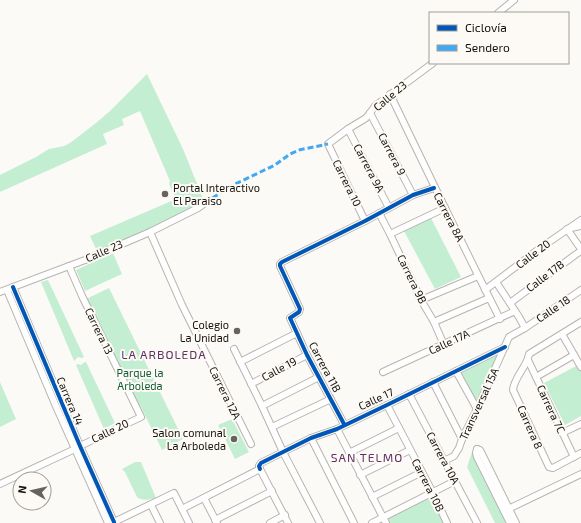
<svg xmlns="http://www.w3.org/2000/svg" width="581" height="523" font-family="'Exo 2',sans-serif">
  <rect width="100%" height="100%" fill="#fcfaf7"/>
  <g fill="#c4eed2">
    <path d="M147,74l36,75 21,52c-33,19 -68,34 -104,49h-3l-1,-1 -6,-13 86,-37 -7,-15 1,-3 -30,-70 -18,8 2,6 -21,9 4,10 -107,48v-17l36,-18 13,-8 15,-3 6,-3 26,-20 14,-12z"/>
    <path d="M431,218l30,59 -26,12 -31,-58z"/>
    <path d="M113,253l9,21 -37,17 -9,-21z"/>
    <path d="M48,280l36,77 -3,1 -3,-1 -4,4 -33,-79z"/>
    <path d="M109,288l74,151 -21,11 -22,-45 -2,1 -52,-107z"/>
    <path d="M501,351l-25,50 -15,-29z"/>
    <path d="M85,362h1l29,61 -11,6 -28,-64 2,-1 3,1z"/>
    <path d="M578,365l3,5v46l-16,9 -21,-42z"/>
    <path d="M0,382l16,37 -16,8z"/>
    <path d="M232,419l17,33 -14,7 -17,-34z"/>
    <path d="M472,452l35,71h-12l-28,-56z"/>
    <path d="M135,462h6l15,36c-6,2 -14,3 -19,-1l-12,-25 -3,-3z"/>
    <path d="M431,496l14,27h-57l-2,-4z"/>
  </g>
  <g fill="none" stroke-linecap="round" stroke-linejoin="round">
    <g stroke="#b7b3ae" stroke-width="8">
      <g id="street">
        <path d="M498,13l16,-13"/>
        <path d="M390,94c36,75 72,150 110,225"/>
        <path d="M370,113l43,82"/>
        <path d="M348,129l41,79"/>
        <path d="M379,213l11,21 31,66 13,22 10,23"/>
        <path d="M365,221l-37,-77 20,-15 18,-11 4,-5 5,-7 58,-43"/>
        <path d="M571,228l10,-2"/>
        <path d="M567,229l14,20"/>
        <path d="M150,232l32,73 69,139"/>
        <path d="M390,234l55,-26"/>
        <path d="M69,266l13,30 59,121 -61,29"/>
        <path d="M496,282l23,35 6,11"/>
        <path d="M13,287l67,159 34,76"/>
        <path d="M7,290l48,114 53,119"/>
        <path d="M485,290l54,-41 42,-29"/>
        <path d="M0,292l85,-32 65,-28 48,-24 7,-5"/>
        <path d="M421,300l57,-24"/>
        <path d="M510,303l65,-48 6,-4"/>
        <path d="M434,322l55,-24"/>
        <path d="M581,322l-52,32c-2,13 -15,23 -16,36l36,77 4,1 28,-15"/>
        <path d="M562,334l19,33"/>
        <path d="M234,349l28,57 21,46 37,71"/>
        <path d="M528,360l46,97"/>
        <path d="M240,362l57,-29"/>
        <path d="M456,371l21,38"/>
        <path d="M383,372l132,-61"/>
        <path d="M536,377l38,-22"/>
        <path d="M433,382l29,57"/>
        <path d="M251,384l56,-29"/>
        <path d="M409,394l68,129"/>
        <path d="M387,405l46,88 14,30"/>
        <path d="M262,406l57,-29"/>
        <path d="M344,424l-37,-69 -17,-37 9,-6 1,-3 -20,-43v-2l2,-2 83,-41 48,-26 21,-7"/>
        <path d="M272,427l59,-28"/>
        <path d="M337,429l49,94"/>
        <path d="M562,433l19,-9"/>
        <path d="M311,438l43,85"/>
        <path d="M477,449l3,1 2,4 34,69"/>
        <path d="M477,449l-1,4 1,4 33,66"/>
        <path d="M349,453l50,-25"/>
        <path d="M444,461l10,-5 5,-8 3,-9 15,-30 32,-72 16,-9 56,-38"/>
        <path d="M260,469l-1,-3 2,-3 50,-25 26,-9 50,-24 118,-58"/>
        <path d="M260,469l28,54"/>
        <path d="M360,475l50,-25"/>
        <path d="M0,484l75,-35"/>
        <path d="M372,497l50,-25"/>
        <path d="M204,498l13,25"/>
        <path d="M151,505l9,18"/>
        <path d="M182,509l78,-40"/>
        <path d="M504,511l77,-37"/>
        <path d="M215,520l57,-29"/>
        <path d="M112,523l62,-30 15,30"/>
        <path d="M270,523l15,-8"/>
        <path d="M372,523l83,-42"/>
      </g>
    </g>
    <use href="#street" stroke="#fffefe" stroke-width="6"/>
    <path stroke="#3fa9f5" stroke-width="3" stroke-dasharray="6 3" stroke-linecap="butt" d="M205,203l24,-16 46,-22 15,-11 9,-4 29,-6"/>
    <g stroke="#fdfaf6" stroke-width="6">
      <g id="cycleway">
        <path d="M13,287l67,159 34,76"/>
        <path d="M344,424l-37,-69 -17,-37 9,-6 1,-3 -20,-43v-2l2,-2 83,-41 48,-26 21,-7"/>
        <path d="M260,469l-1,-3 2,-3 50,-25 26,-9 50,-24 118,-58"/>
      </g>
    </g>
    <use href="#cycleway" stroke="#0057b8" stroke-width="4"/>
  </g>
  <g fill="#66635e" stroke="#fdfaf6" stroke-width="1.5">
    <circle cx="165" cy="194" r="4"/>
    <circle cx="237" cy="331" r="4"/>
    <circle cx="234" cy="439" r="4"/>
  </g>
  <g text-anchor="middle" stroke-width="4" stroke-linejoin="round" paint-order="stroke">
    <g font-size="11" fill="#16110b" stroke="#fdfaf6">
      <text transform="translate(390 96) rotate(-40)" y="4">Calle 23</text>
      <text transform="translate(392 154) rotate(62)" y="4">Carrera 9</text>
      <text transform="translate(369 168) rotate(62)" y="4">Carrera 9A</text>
      <text transform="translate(347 183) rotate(64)" y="4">Carrera 10</text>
      <text transform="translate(449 217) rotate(63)" y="4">Carrera 8A</text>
      <text transform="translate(104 251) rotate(-23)" y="4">Calle 23</text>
      <text transform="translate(533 254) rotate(-37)" y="4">Calle 20</text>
      <text transform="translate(545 276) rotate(-37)" y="4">Calle 17B</text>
      <text transform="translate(412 279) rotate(64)" y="4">Carrera 9B</text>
      <text transform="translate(553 309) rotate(-34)" y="4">Calle 18</text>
      <text transform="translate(99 331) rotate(64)" y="4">Carrera 13</text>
      <text transform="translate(449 342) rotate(-25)" y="4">Calle 17A</text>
      <text transform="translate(325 367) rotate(62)" y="4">Carrera 11B</text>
      <text transform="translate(279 369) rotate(-28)" y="4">Calle 19</text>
      <text transform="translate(225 393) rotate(64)" y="4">Carrera 12A</text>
      <text transform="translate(376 399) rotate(-25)" y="4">Calle 17</text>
      <text transform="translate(70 401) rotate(67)" y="4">Carrera 14</text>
      <text transform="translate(479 404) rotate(-65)" y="4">Transversal 15A</text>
      <text transform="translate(551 409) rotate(65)" y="4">Carrera 7C</text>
      <text transform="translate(530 427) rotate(66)" y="4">Carrera 8</text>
      <text transform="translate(110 431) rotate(-26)" y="4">Calle 20</text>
      <text transform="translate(443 458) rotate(62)" y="4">Carrera 10A</text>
      <text transform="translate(428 485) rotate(63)" y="4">Carrera 10B</text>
    </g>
    <g font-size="11" fill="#16110b" stroke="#fdfaf6" text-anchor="end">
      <text x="173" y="192" text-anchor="start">Portal Interactivo<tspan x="173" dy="13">El Paraiso</tspan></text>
      <text x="229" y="329">Colegio<tspan x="229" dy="13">La Unidad</tspan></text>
      <text x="226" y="437">Salon comunal<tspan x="226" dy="13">La Arboleda</tspan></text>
    </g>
    <g font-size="11" fill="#125c37" stroke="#fdfaf6">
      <text x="140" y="377">Parque la<tspan x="140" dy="13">Arboleda</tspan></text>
    </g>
    <g font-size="12" letter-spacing="1" fill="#5f3165" stroke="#fdfaf6">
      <text x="164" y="359">LA ARBOLEDA</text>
      <text x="367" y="462">SAN TELMO</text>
    </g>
  </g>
  <rect x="429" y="12" width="140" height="52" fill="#fdfaf6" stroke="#a19d98"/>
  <rect x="437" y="25" width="20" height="6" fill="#0057b8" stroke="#a19d98"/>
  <text x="465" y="32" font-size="12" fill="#16110b">Ciclovía</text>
  <rect x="437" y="45" width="20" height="6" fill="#3fa9f5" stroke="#a19d98"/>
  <text x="465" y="52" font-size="12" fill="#16110b">Sendero</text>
  <g transform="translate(32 491) rotate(278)"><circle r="19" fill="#fdfaf6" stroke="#a19d98"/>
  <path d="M0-3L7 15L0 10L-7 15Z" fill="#66635e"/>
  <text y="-6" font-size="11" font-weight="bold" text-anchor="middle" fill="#16110b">N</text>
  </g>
</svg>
